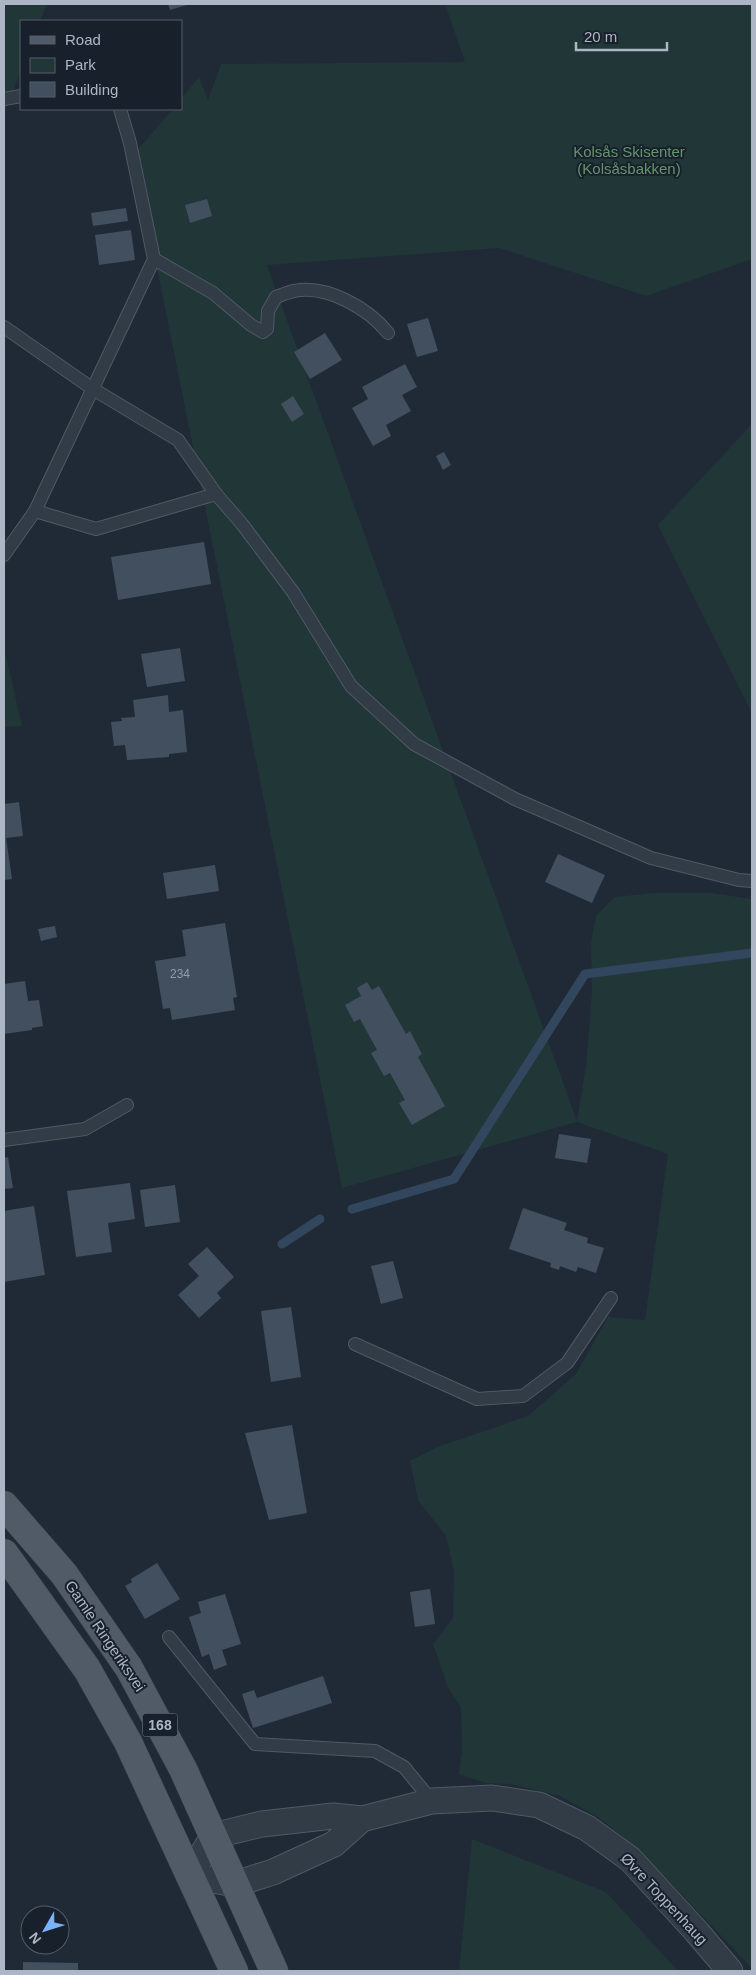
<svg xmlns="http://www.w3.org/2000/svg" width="756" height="1975" font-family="Helvetica,sans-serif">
  <rect width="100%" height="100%" fill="#1f2a36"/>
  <g fill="#213637">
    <path d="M4,4h43l-7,17h-19v49l-17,45z"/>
    <path d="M445,4h307v255l-106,37 -147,-48 -232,17 310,856 9,-55 6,-74 -1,-50 5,-26 19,-19 39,-4h58l40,6v1069l-112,-117 -42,-34 -38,-21 -48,-12 -26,-1 -27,-9 3,-23 -1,-43 -13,-21 -15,-43 20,-26 1,-46 -8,-36 -28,-36 -8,-39 27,-14 91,-31 48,-42 32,-57 37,3 23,-166 -91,-32 -235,66 -208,-1034 39,-45h8v-10l18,-22 9,23 13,-36 244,-2z"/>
    <path d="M752,424v289l-94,-188z"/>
    <path d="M4,648l18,78 -18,1z"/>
    <path d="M472,1839l134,53 72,79h-219z"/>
  </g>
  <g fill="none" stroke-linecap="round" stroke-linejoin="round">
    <g stroke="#32465e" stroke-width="9">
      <path d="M352,1209l102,-30 131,-205 167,-21"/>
      <path d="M282,1244l38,-25"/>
    </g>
  </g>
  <g fill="#424f5e">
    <path d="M168,4h22l-20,6z"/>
    <path d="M207,199l5,17 -22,7 -5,-18z"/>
    <path d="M126,208l2,13 -35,5 -2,-13z"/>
    <path d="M131,230l4,30 -36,5 -4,-30z"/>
    <path d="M428,318l10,33 -21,6 -10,-33z"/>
    <path d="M325,333l17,27 -32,19 -16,-27z"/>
    <path d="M405,364l12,23 -15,8 9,16 -25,14 5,11 -18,10 -21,-38 16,-9 -6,-12z"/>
    <path d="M293,396l11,18 -12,8 -11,-18z"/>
    <path d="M444,452l7,13 -8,5 -7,-14z"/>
    <path d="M204,542l7,42 -93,16 -7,-43z"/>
    <path d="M180,648l5,33 -38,6 -6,-33z"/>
    <path d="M168,695l1,17 14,-2 4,42 -18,2v3l-42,3 -2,-15 -11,1 -3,-24 11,-1 -1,-3 14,-1 -2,-17z"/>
    <path d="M19,802l4,34 -17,2 6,41 -8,1v-76z"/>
    <path d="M558,854l47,21 -13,28 -47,-21z"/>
    <path d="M215,865l4,26 -52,8 -4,-26z"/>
    <path d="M225,923l12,74 -4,1 2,12 -63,10 -2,-12 -7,1 -8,-48 31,-5 -4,-26z"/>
    <path d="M55,926l2,11 -16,4 -3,-12z"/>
    <path d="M25,981l3,20 11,-1 4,26 -11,2v2l-28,4v-50z"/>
    <path d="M367,982l5,8 7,-4 27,48 4,-3 12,23 -4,3 27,49 -33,19 -13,-22 6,-3 -15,-27 -6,3 -13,-23 6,-3 -17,-31 -6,3 -9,-17 16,-9 -4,-8z"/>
    <path d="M559,1134l32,5 -4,24 -32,-5z"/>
    <path d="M8,1157l5,31 -9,1v-31z"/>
    <path d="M130,1183l5,36 -27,4 4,29 -36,5 -9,-66z"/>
    <path d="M175,1185l5,37 -35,5 -5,-37z"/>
    <path d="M34,1206l11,69 -41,7v-71z"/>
    <path d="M523,1208l44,15 -3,7 24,8 -1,5 17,5 -8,25 -18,-6 -2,5 -16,-6 -1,4 -9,-3 1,-4 -42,-14z"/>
    <path d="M207,1247l27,30 -17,16 4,5 -22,20 -21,-23 21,-19 -11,-12z"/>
    <path d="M393,1261l10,37 -22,6 -10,-38z"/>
    <path d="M291,1307l10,70 -30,5 -10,-71z"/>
    <path d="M292,1425l15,88 -38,7 -24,-87z"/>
    <path d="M157,1563l23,36 -35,20 -20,-33 7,-4 -1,-3z"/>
    <path d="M430,1589l5,35 -20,3 -5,-35z"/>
    <path d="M225,1594l16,50 -19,6 5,15 -13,5 -5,-16 -7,3 -13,-40 12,-4 -3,-11z"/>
    <path d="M323,1676l9,27 -79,25 -11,-34 12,-4 3,8z"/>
    <path d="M23,1962l55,1v8h-55z"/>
  </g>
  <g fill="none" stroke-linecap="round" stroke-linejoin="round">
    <g stroke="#505965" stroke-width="14">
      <g id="lane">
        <path d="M4,99l17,-3"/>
        <path d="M154,259l59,34 38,32 12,7 4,-3 1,-18 8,-14c6,-2 12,-5 18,-6 33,-7 75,18 94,42"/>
        <path d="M4,327l89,62 85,51 38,54 26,30 51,68 58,94 63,58 101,55 136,59 88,22 13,1"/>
        <path d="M35,511l61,18 120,-35"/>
        <path d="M4,555l31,-44 119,-252 -24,-116 -10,-34"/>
        <path d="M4,1140l81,-11 42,-24"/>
        <path d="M355,1344l122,55 46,-3 44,-33 44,-65"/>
        <path d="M169,1637l86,107 120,7 29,16 28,34"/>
      </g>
    </g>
    <g stroke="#505965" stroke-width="27">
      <path id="street" d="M362,1819l-28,25 -61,28 -38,12 -45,-8 23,-40 49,-12 71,-8 29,3 70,-18 60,-3 47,7 48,23 43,31 66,72 34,40"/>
    </g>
    <g stroke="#3c4550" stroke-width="29">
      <g id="primary">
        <path d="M4,1505l60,69 65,94 54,101 91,202"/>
        <path d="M4,1553l83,116 41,73 106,229"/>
      </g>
    </g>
    <use href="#lane" stroke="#323c46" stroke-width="12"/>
    <use href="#street" stroke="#323c46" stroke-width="25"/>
    <use href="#primary" stroke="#505b67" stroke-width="28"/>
  </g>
  <g text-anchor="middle" stroke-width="4" stroke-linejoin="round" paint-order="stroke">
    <g font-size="12" fill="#929caa">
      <text x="180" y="978">234</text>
    </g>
    <rect fill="#18212b" stroke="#808996" stroke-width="1" x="142.5" y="1713.5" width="35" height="23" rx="4"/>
    <g font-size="14" font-weight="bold" fill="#acb6c4">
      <text x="160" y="1730">168</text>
    </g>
    <g font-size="15" fill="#64946c" stroke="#18212b">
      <text x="629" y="157">Kolsås Skisenter<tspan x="629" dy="17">(Kolsåsbakken)</tspan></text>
    </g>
    <g font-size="15" fill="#acb6c4" stroke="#18212b">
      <text transform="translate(105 1636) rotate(56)" y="5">Gamle Ringeriksvei</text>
      <text transform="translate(664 1899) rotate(47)" y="5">Øvre Toppenhaug</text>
    </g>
  </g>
  <rect width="756" height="1975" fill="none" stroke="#acb6c4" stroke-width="10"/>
  <rect x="20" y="20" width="162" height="90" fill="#18212b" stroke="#535d68"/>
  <rect x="30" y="36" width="25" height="8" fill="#505b67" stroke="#535d68"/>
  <text x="65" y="45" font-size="15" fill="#acb6c4">Road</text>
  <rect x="30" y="58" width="25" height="15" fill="#213637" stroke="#535d68"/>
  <text x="65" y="70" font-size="15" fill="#acb6c4">Park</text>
  <rect x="30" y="82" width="25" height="15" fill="#424f5e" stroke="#535d68"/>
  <text x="65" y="95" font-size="15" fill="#acb6c4">Building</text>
  <g transform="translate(45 1930) rotate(231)"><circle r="24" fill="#18212b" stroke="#535d68"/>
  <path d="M0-4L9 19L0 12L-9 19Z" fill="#7cb2f9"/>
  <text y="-8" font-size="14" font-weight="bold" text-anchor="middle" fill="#acb6c4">N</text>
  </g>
  <path d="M576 42v8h91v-8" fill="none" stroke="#acb6c4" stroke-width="2.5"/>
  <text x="584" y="42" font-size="15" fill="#acb6c4" stroke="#18212b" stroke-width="4" paint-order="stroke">20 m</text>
</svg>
